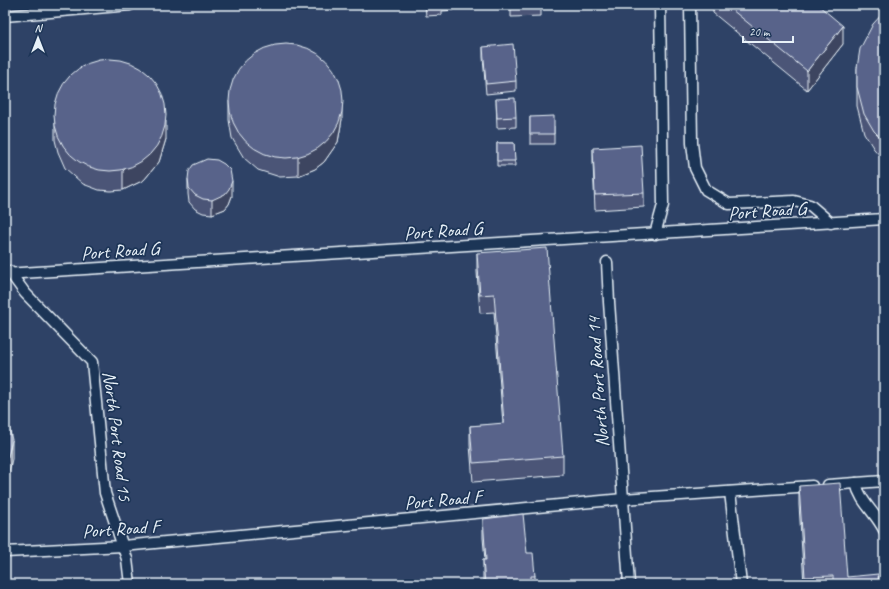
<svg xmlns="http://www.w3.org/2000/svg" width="889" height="589" font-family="Caveat,sans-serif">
  <rect width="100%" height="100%" fill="#1d3557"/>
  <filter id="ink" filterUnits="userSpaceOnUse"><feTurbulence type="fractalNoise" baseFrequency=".025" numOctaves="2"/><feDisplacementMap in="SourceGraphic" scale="8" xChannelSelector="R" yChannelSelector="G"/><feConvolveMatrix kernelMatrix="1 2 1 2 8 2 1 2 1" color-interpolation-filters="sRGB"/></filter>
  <g filter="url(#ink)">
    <rect fill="#2f4366" x="5" y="5" width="879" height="579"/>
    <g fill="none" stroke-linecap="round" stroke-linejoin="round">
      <g stroke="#e8f1f8" stroke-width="13">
        <g id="lane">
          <path d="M690,5l2,138 3,25 11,22 23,14 65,-3 16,4 21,18"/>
          <path d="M5,16l125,-11"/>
          <path d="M655,234l8,-29 -3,-200"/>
          <path d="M607,262l2,40 20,282"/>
          <path d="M9,271l16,22 67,69 13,131 22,66 3,25"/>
          <path d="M5,274l879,-55"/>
          <path d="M856,483c4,19 20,30 28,47"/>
          <path d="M828,485l56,-4"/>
          <path d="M730,492l11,92"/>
          <path d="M5,552l118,-6 500,-47 189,-13"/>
        </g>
      </g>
      <use href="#lane" stroke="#1d3557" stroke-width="10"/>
    </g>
    <g fill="#4c5577" stroke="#e8f1f8">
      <path d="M425,5h29v5l-12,1v4l-16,1z"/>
      <path d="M511,5h30v11l-30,1z"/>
      <path d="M713,5h105l25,39 -36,46 -94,-77z"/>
      <path d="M884,12v148l-10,-11 -10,-16 -7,-27v-38z"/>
      <path d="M483,47l33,34v10l-30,3 -3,-37z"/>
      <path d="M496,99l20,18v10l-19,1z"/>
      <path d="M229,101l113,18 -4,23 -14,20 -9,7 -17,7 -18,1 -22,-7 -14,-12 -12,-20 -3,-18z"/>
      <path d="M55,110l111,29 -7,23 -15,18 -21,10 -12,1 -12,-1 -16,-6 -18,-16 -7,-16 -3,-12z"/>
      <path d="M530,117l24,9v18h-24z"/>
      <path d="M497,143h17l1,23h-18z"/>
      <path d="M593,148l51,45v14l-49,3 -2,-48z"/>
      <path d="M188,179l44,17 -3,8 -4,5 -13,5 -9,-1 -8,-4 -6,-7 -1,-8z"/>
      <path d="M477,253l86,203v19l-90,7 -3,-37v-19l33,-2 -9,-112 -14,1 -3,-41z"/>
      <path d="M799,486l48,91 32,7h-75l-5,-79z"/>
      <path d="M483,519l44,34 8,23v8h-52v-24h2l-2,-22z"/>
    </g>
    <g fill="#3e4561" stroke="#e8f1f8">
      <path d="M843,26v18l-36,46v-19z"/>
      <path d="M342,100v19l-4,23 -14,20 -9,7 -17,7v-19z"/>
      <path d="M166,121v18l-7,23 -15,18 -21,10v-19z"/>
      <path d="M232,181v15l-3,8 -4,5 -13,5v-14z"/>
      <path d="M12,440v19l-6,25 -1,2v-19z"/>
    </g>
    <g fill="#58638a" stroke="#e8f1f8">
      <path d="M426,5h16l-16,1z"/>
      <path d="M726,5h92l25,21 -36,45z"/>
      <path d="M884,12v129l-10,-10 -10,-17 -7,-27v-19l3,-19 13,-25z"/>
      <path d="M513,44l3,37 -30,3 -3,-37z"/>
      <circle cx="286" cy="101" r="57"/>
      <circle cx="110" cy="115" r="56"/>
      <path d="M515,98l1,19 -19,1 -1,-19z"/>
      <path d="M554,116v18h-24v-17z"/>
      <path d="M497,143h17l1,18h-18z"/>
      <path d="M641,145l3,48 -49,2 -2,-47z"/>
      <path d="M207,159l10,1 7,4 6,6 2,11 -3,8 -4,5 -13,6 -9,-1 -8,-4 -6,-7 -1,-9 1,-8 4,-6z"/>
      <path d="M547,248l16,208 -90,7 -3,-37 34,-3 -10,-129 -14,1 -3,-42z"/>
      <path d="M5,414l1,1 6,25 -6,25 -1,2z"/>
      <path d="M840,483l7,94 31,-3 1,10h-46v-8l-28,1 -6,-91z"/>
      <path d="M523,514l4,39h6l2,23h-4v8h-46l-2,-24h3l-3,-41z"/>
    </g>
  </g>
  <g text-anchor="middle" stroke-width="3.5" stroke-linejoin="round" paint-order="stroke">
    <g font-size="19" fill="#e8f1f8" stroke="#1d3557">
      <text transform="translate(767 210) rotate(-4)" y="7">Port Road G</text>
      <text transform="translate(443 230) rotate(-4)" y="7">Port Road G</text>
      <text transform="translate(120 250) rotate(-4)" y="7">Port Road G</text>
      <text transform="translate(597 382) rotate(-94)" y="7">North Port Road 14</text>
      <text transform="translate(118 436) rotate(83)" y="7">North Port Road 15</text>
      <text transform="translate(443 499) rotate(-5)" y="7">Port Road F</text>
      <text transform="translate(121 528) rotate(-4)" y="7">Port Road F</text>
    </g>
  </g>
  <rect width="889" height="589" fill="none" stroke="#1d3557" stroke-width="20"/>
  <rect x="10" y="10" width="869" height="569" fill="none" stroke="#e8f1f8" stroke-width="1.5" filter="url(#ink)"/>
  <g transform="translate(38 38)" stroke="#1d3557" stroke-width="3" paint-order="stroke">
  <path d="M0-3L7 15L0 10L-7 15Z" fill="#e8f1f8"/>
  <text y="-6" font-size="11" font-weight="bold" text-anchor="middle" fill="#e8f1f8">N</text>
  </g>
  <path d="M743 36v6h50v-6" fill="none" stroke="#e8f1f8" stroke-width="2"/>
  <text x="749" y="36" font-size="12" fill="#e8f1f8" stroke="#1d3557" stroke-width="3" paint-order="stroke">20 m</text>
</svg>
